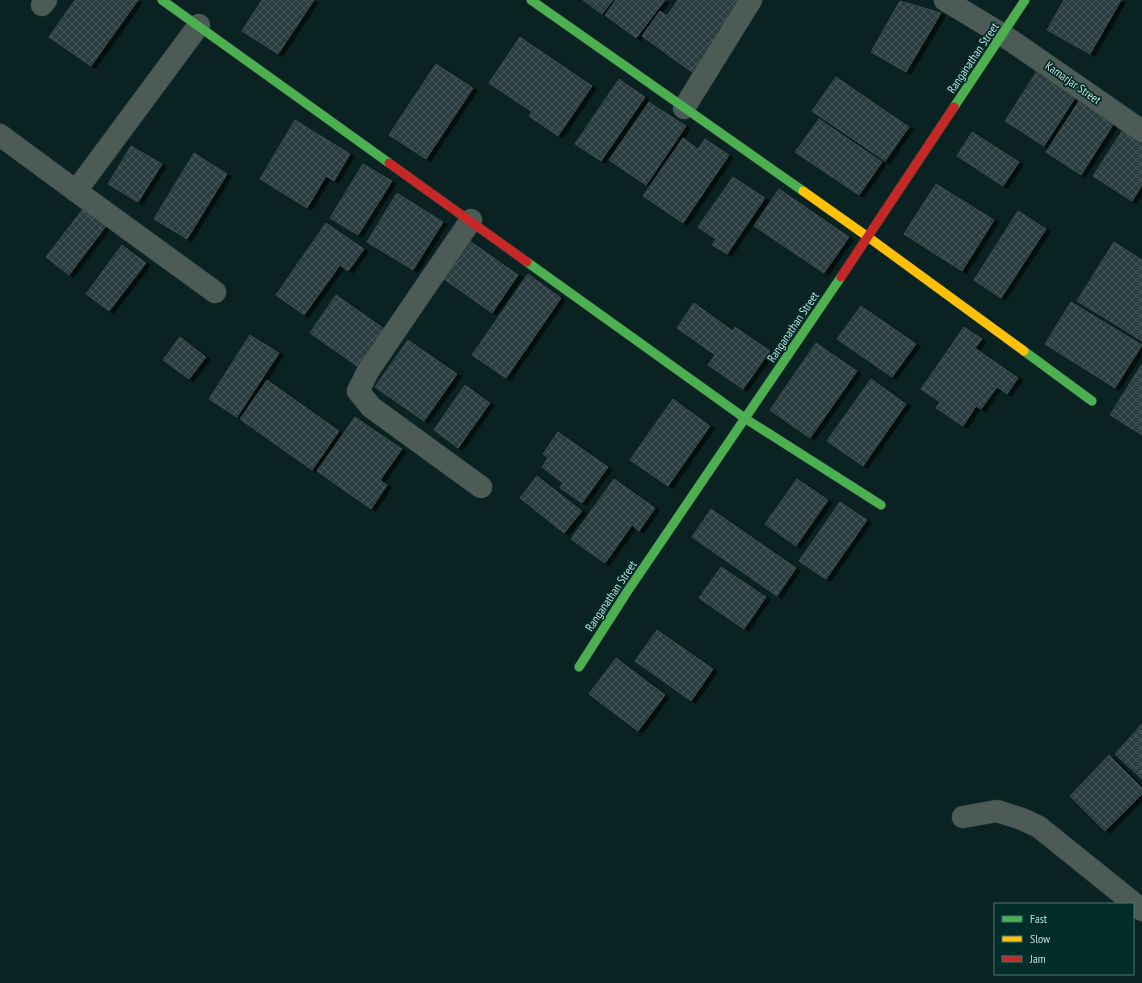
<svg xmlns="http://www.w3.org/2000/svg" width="1142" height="983" font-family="'PT Sans Narrow',sans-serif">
  <defs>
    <pattern id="building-cross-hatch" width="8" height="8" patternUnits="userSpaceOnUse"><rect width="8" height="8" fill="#2c3e40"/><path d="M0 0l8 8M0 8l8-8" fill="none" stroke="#49595b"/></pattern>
    <filter id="shadow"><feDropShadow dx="4.5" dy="2.5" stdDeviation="0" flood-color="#0009"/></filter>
  </defs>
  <rect width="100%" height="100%" fill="#0a2221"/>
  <g fill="url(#building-cross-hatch)" stroke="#3a4c4e" filter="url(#shadow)">
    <path d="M75,0h63l-47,66 -42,-29z"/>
    <path d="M262,0h52l-36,54 -36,-23z"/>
    <path d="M583,0h30l-11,14z"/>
    <path d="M616,0h49l-29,38 -31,-23z"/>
    <path d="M678,0h58l7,5 -50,68 -51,-37 18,-25 7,5z"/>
    <path d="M1064,0h57l-31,54 -43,-24z"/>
    <path d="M900,1l41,12 -35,59 -35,-20z"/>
    <path d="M520,37l72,49 -34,50 -29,-20 3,-4 -43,-29z"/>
    <path d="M436,64l37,24 -47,71 -37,-24z"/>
    <path d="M1041,65l39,25 -36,56 -39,-25z"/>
    <path d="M836,77l73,50 -24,34 -73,-50z"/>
    <path d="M619,79l26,18 -44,64 -26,-17z"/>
    <path d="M1079,101l35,22 -33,52 -35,-23z"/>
    <path d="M649,102l37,24 -40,59 -37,-25z"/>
    <path d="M819,119l63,43 -23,33 -64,-43z"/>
    <path d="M295,120l55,34 -16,27 -8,-5 -19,32 -47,-29z"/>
    <path d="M1124,128l18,12v45l-10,16 -39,-25z"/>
    <path d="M972,132l47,30 -16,24 -46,-30z"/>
    <path d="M683,138l15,11 7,-10 24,16 -46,68 -40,-27z"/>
    <path d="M131,146l31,18 -24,38 -30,-18z"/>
    <path d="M194,153l33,21 -40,65 -33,-20z"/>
    <path d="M363,164l29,17 -34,54 -28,-17z"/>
    <path d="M733,177l32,21 -38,56 -15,-9 4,-6 -18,-12z"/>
    <path d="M936,184l58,36 -32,51 -58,-37z"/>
    <path d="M779,189l70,48 -25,36 -70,-47z"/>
    <path d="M397,193l46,29 -30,48 -46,-28z"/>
    <path d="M83,209l23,17 -37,49 -23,-18z"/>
    <path d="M1018,211l28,18 -45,69 -27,-18z"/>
    <path d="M326,223l38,26 -16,22 -8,-6 -36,50 -28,-20z"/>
    <path d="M467,239l51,36 -26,38 -51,-36z"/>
    <path d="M1114,242l28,18v81l-65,-40z"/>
    <path d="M122,245l24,18 -37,48 -23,-17z"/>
    <path d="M528,274l33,24 -55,80 -34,-23z"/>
    <path d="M336,295l50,35 -26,38 -50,-35z"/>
    <path d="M1071,302l71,43 -27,43 -70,-44z"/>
    <path d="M694,303l39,28 2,-4 35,24 -27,38 -35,-24 7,-10 -38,-27z"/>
    <path d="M861,306l55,38 -24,33 -55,-38z"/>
    <path d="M964,327l18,12 -7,9 43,30 -11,16 -10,-7 -16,22 -5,-3 -13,20 -27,-18 4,-6 -19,-13z"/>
    <path d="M250,335l29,18 -42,64 -28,-18z"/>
    <path d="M180,337l26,20 -17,22 -26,-19z"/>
    <path d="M408,340l49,34 -33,47 -49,-34z"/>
    <path d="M816,343l41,28 -47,67 -40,-28z"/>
    <path d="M1142,364v71l-32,-20z"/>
    <path d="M871,379l35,25 -43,62 -36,-25z"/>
    <path d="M267,380l72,51 -27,39 -72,-51z"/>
    <path d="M465,385l25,18 -32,45 -24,-18z"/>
    <path d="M673,399l37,27 -42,60 -38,-26z"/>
    <path d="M355,417l47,32 -22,31 7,5 -16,24 -54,-38z"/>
    <path d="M558,432l50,35 -26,36 -22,-15 3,-5 -21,-16 6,-9 -5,-4z"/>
    <path d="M537,476l45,35 -18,22 -44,-35z"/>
    <path d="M614,479l41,29 -16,23 -7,-6 -27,38 -34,-24z"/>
    <path d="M797,479l31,21 -32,46 -31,-22z"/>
    <path d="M840,502l27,18 -41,59 -27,-18z"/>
    <path d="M711,509l85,59 -19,28 -85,-59z"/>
    <path d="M721,567l45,30 -22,32 -45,-31z"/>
    <path d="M657,630l56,39 -22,32 -56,-40z"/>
    <path d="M616,658l49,37 -27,36 -49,-37z"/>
    <path d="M1142,724v55l-27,-25z"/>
    <path d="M1109,755l33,33v6l-37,37 -35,-35z"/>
  </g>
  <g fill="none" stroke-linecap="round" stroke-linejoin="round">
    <g stroke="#2a3f3d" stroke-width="23">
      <g id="street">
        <path d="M945,0l58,35 139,96"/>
        <path d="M42,5l4,-5"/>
        <path d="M684,108l67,-108"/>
        <path d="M0,135l76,56 123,-166"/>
        <path d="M76,191l139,101"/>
        <path d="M471,220l-103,151 -10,20 13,16 110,80"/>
        <path d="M963,817l34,-6 25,8 17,8 103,83"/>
      </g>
    </g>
    <g stroke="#2a3f3d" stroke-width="10">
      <g id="fast">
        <path d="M162,0l227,163"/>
        <path d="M531,0l272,191"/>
        <path d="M954,107l71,-107"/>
        <path d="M527,262l219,157 135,86"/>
        <path d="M1024,351l68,50"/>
        <path d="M579,667l48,-75 214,-315"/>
      </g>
    </g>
    <g stroke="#2a3f3d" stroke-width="10">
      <path id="slow" d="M803,191l65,46 156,114"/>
    </g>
    <g stroke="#2a3f3d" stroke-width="10">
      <g id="jam">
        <path d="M389,163l138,99"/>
        <path d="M841,277l113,-170"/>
      </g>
    </g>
    <use href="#street" stroke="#4c5b56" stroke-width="22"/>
    <use href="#fast" stroke="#4caf50" stroke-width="9"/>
    <use href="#slow" stroke="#ffc107" stroke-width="9"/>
    <use href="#jam" stroke="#c62828" stroke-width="9"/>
  </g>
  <g text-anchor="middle" stroke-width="3.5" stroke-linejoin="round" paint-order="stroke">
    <g font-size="12" fill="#c9dfdc" stroke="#002c29">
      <text transform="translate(973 58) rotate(-56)" y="4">Ranganathan Street</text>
      <text transform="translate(1073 83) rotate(35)" y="4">Kamarjar Street</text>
      <text transform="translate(793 327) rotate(-56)" y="4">Ranganathan Street</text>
      <text transform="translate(611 596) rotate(-56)" y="4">Ranganathan Street</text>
    </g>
  </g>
  <rect x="994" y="903" width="140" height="72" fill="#002c29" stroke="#507471"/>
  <rect x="1002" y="916" width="20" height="6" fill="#4caf50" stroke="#507471"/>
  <text x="1030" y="923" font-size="12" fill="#c9dfdc">Fast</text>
  <rect x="1002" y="936" width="20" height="6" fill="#ffc107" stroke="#507471"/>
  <text x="1030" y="943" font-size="12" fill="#c9dfdc">Slow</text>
  <rect x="1002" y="956" width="20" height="6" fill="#c62828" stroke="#507471"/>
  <text x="1030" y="963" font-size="12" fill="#c9dfdc">Jam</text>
</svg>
